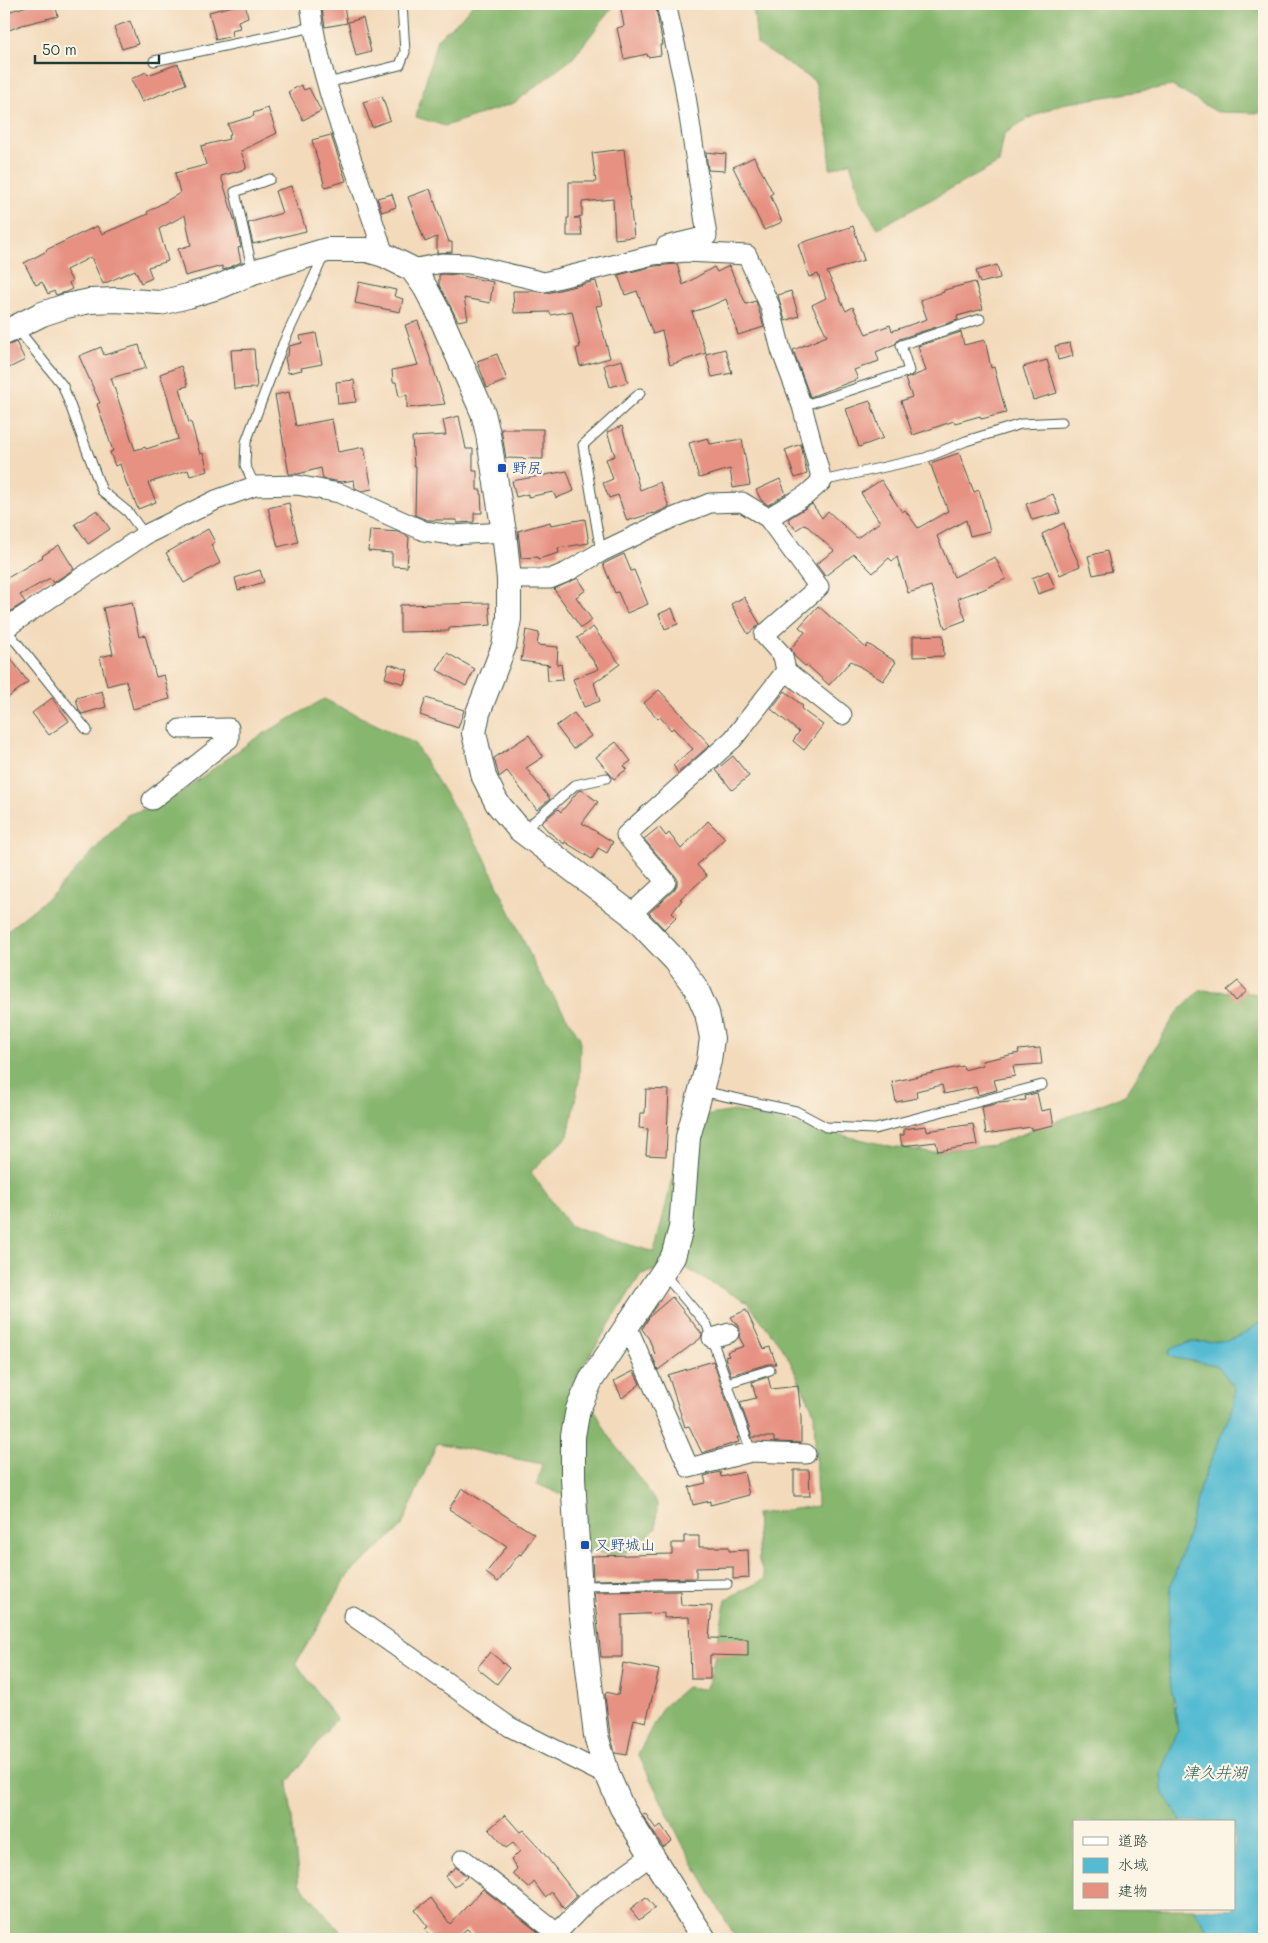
<svg xmlns="http://www.w3.org/2000/svg" width="1268" height="1943" font-family="Mali,'Klee One',sans-serif">
  <rect width="100%" height="100%" fill="#fcf5e5"/>
  <filter id="ink" filterUnits="userSpaceOnUse"><feTurbulence type="fractalNoise" baseFrequency=".02" numOctaves="2"/><feDisplacementMap in="SourceGraphic" scale="10" xChannelSelector="R" yChannelSelector="G"/><feConvolveMatrix kernelMatrix="1 2 1 2 8 2 1 2 1" color-interpolation-filters="sRGB"/></filter>
  <filter id="wash" filterUnits="userSpaceOnUse"><feTurbulence type="fractalNoise" baseFrequency=".0096" numOctaves="4" result="noise"/><feDisplacementMap in="SourceGraphic" scale="20" xChannelSelector="R" yChannelSelector="G"/><feGaussianBlur stdDeviation="1.12" result="paint"/><feColorMatrix in="noise" values="0 0 0 0 0 0 0 0 0 0 0 0 0 0 0 0 0 1.4 0 .05"/><feComposite in="paint" operator="in"/></filter>
  <g filter="url(#wash)">
    <rect width="100%" height="100%" fill="#f3dabb"/>
    <g fill="#87b66e" stroke="#537a51">
      <path d="M473,4h142l-42,54 -59,45 -69,23 -29,-9 21,-78 24,-21z"/>
      <path d="M753,4h511v109l-47,-1 -45,-26 -111,18 -34,15 -23,15 -5,29 -121,65 -15,-23 -13,-43 -20,8 -1,-32 -14,-57 -58,-37z"/>
      <path d="M324,699l90,44 69,111 55,118 42,66 -1,42 -11,56 -37,36 39,55 84,25 29,-114 26,-23 26,-4 155,35 40,6 64,-7 131,-50 51,-81 24,-24 64,4v325l-21,16 -17,6 -37,1 -20,9 5,7 43,7 18,23 -1,16 -34,83 -11,45 -22,125 11,75 -17,39 1,19 20,32h-108v87h120l19,30h-477l-54,-96 -44,-89 24,-46 24,-21 19,2 5,-10 16,-80 39,-20 -6,-18 -3,-47 61,-8 -3,-94 -28,-59 -38,-50 -68,-38 -39,9 -64,102 30,57 50,70 -1,25 -21,22 -21,5 -28,-4 1,-46 -50,-21 5,-20 -105,-21 -36,85 -53,47 -52,88 40,56 -48,63 11,101 48,56h-343v-1006l49,-39 74,-79 43,-15 83,-60z"/>
    </g>
    <path fill="#55bbd2" stroke="#3a7c83" d="M1264,1319v620h-51l-19,-30h40v-87h-52l-20,-32 -1,-19 17,-39 -3,-25 1,-3 -4,-10 -5,-37 4,-72 18,-53 11,-45 34,-83 1,-16 -18,-23 -43,-7 -5,-3v-4c21,-13 35,-7 58,-11 15,-2 25,-12 37,-21z"/>
    <g id="blocks">
      <g fill="#e69182">
        <path d="M34,4h21l3,12 -36,9 -18,7v-19z"/>
        <path d="M241,4h4l3,13 -10,4 2,7 -9,2 1,6 -16,4 -7,-28z"/>
        <path d="M620,4h35l8,41h-3l1,10 -13,2 -1,-3 -23,5 -7,-31 7,-2z"/>
        <path d="M344,6l3,17 -22,4 -3,-18z"/>
        <path d="M363,18l8,34 -15,4 -8,-34z"/>
        <path d="M130,21l8,23 -16,5 -8,-22z"/>
        <path d="M178,64l8,20 -44,18 -11,-23 15,-7 2,3z"/>
        <path d="M301,85l3,5 5,-2 12,23 -18,9 -15,-28z"/>
        <path d="M382,96l8,24 -18,7 -9,-25z"/>
        <path d="M268,108l9,25 -36,18 5,15v3l-25,7 14,46 6,25 -3,1 3,14 -15,7 -3,1 -1,-4 -37,10 -7,-27 13,-4 -6,-30 -26,14 9,32 -20,6 4,11 -11,5 -6,-13 -32,14 -12,-27 -25,13 6,11 -3,2 3,6 -6,3 -10,3 -2,-4 -6,3 -6,-12 -6,3 -12,-22 23,-12 -1,-1 51,-24 5,8 46,-20 -1,-2 33,-19 -5,-20 31,-8 -5,-19 28,-7 -1,-3 3,-1 -3,-11 26,-8 -1,-3z"/>
        <path d="M331,135l15,46 -21,6 -13,-47z"/>
        <path d="M624,149l10,88 -19,2 -2,-40 -31,3v14l-8,2h6l2,18h-15v-18h2v-36h27l-4,-29z"/>
        <path d="M706,152l20,2 -1,17 -17,-1z"/>
        <path d="M754,157l19,36 -3,2 12,27 -18,8 -31,-63z"/>
        <path d="M291,186l7,24h2l6,21 -53,13 -5,-21 34,-10 -7,-22z"/>
        <path d="M430,189l19,53h3v10l-15,1v-16l-12,5 -17,-45z"/>
        <path d="M392,194l4,13 -14,5 -5,-14z"/>
        <path d="M853,226l11,34 -37,12 19,39 7,-4 13,27 24,-9 2,6 35,-12 -7,-19 24,-8v-2l31,-8 8,27 -26,7 1,4 -59,19 -4,5 -19,8 3,9 -25,9 4,9 -48,18 -17,-47 34,-14 -15,-31 14,-7 -8,-24 -9,3 -11,-33z"/>
        <path d="M677,264l6,21 31,-18 3,5 12,-6 17,38 10,-3 8,26 -26,8 -12,-36 -18,8 -16,5 14,41 -36,12 -8,-34 -9,3 -16,-43 -12,4 -7,-20 37,-9z"/>
        <path d="M997,265l3,13 -20,5 -4,-12z"/>
        <path d="M443,274l14,1 36,7 -3,21 -26,-5 4,21 -10,2 -19,-36v-10z"/>
        <path d="M596,281l6,24 -6,1 14,52 -30,8 -4,-17 4,-2 -8,-36 -21,4 -1,-3 -36,1 -1,-22h19l15,2z"/>
        <path d="M359,282l37,8 -2,6 9,3 -3,13 -45,-9z"/>
        <path d="M791,291l8,25 -14,5 -7,-26z"/>
        <path d="M418,321l27,83 -38,4v-13l-8,2 -3,-15h-3l-1,-12 26,-5 -13,-40z"/>
        <path d="M961,332l3,13 21,-5 6,28 3,-1 12,46 -25,6 -1,-3 -25,7 -1,-2 -41,14 -12,-34 11,-4 -7,-18 21,-8 -8,-25z"/>
        <path d="M316,333l6,31 -21,4 1,2 -14,3 -3,-15 3,-4 1,-8 13,-3 -2,-7z"/>
        <path d="M16,342l9,18 -18,9 -3,-7v-15z"/>
        <path d="M1070,343l3,13 -15,4 -3,-14z"/>
        <path d="M139,345l7,23 -35,10 24,72 10,-3 1,2 32,-10 -10,-41 -8,-24 21,-8 7,20 -8,2 9,35 2,-1 9,32 3,-1 5,18 -18,5 -2,-6 -40,13 8,19 -18,7 -9,-22 -1,1 -8,-24 -5,2 -5,-14 3,-1 -16,-47 3,-1 -21,-47 22,-9 3,8z"/>
        <path d="M254,349l3,39 -23,1 -3,-39z"/>
        <path d="M725,349l7,24 -20,4 -6,-23z"/>
        <path d="M497,354l10,26 -20,8 -10,-27z"/>
        <path d="M622,360l6,22 -18,5 -6,-22z"/>
        <path d="M1047,360l10,33 -24,7 -10,-33z"/>
        <path d="M354,380l2,22 -18,2 -2,-22z"/>
        <path d="M289,392l7,34 36,-7 6,33 26,-5 8,42 -10,2 -7,-3 -1,-8 -12,2 -19,-3 -2,-11 -23,6h-9l-14,-79z"/>
        <path d="M870,401l13,37 -24,9 -13,-38z"/>
        <path d="M459,416l7,33h7v22h4v19h4l1,23h-8v9l-17,1v-3h-30l-12,-5 1,-49h-2l-2,-29 34,-2 -3,-15z"/>
        <path d="M622,426l18,64 20,-8 9,25 -15,7 -1,-1 -26,8 -9,-26 -9,3 -6,-15 10,-4 -7,-20 9,-3 -8,-24z"/>
        <path d="M501,429h42v30l-37,-1z"/>
        <path d="M708,438l2,6 32,-5 8,46 -17,3 -3,-19 -31,9 -10,-35z"/>
        <path d="M801,444l6,30 -12,4 -10,-28z"/>
        <path d="M959,453l15,39 5,-2 11,41 -20,5 -4,-16 -29,16 17,41 41,-20 11,22 -24,11 -24,8 8,22 -21,8 -14,-42 -23,7 -11,-36 -5,4 -3,-3 -16,15 -19,-19 -29,22 -9,-12 18,-13 -29,-27 -9,6 -8,-11 24,-15 10,14 6,-7 29,27 23,-16 -19,-29 20,-13 21,32 3,-2 13,18 30,-17 -18,-48z"/>
        <path d="M567,471l7,20 -18,7 -3,-6 -25,5v-3l-12,3 -4,-16z"/>
        <path d="M780,479l6,15 -18,11 -7,-5 -5,-10z"/>
        <path d="M1053,494l7,19 -28,7 -6,-16z"/>
        <path d="M289,503l9,39 -20,5 -10,-39z"/>
        <path d="M97,510l13,19 -22,15 -13,-20z"/>
        <path d="M585,519l4,24 -31,5 1,5 -21,6 -1,-2 -16,1 -3,-27 32,-9 1,3z"/>
        <path d="M1064,523l4,13 -1,1 13,29 -20,9 -18,-41z"/>
        <path d="M208,529l7,13 -4,3 9,18 -36,20 -18,-30z"/>
        <path d="M370,530l29,2 10,5 -2,30 -15,-1v-13l-24,-2z"/>
        <path d="M59,545l15,24 -21,14 -3,-5 -30,17 5,7 -17,11 -4,-6v-27l39,-23 -1,-1z"/>
        <path d="M1107,551l5,20 -19,4 -5,-19z"/>
        <path d="M624,554l7,17 3,-1 14,34 -21,9 -9,-21 -3,1 -12,-29z"/>
        <path d="M260,570l4,12 -26,8 -3,-12z"/>
        <path d="M1048,571l7,17 -17,6 -6,-16z"/>
        <path d="M578,578l8,12 -10,7 16,23 -11,8 -27,-39z"/>
        <path d="M744,597l16,27 -12,10 -17,-30z"/>
        <path d="M132,602l7,35 6,-2 11,42 8,-2 6,24 -37,10 -7,-28 -19,5 -7,-29 13,-3 -10,-46z"/>
        <path d="M489,603l2,22 -42,3v3l-49,1v-27z"/>
        <path d="M818,606l48,42 2,-4 28,18 -13,19 -32,-20 -22,24 -22,-20 -2,1 -10,-9 -4,-9 14,-16 -6,-5z"/>
        <path d="M672,608l6,16 -13,5 -6,-15z"/>
        <path d="M593,627l27,37 -26,19 6,18 -16,6 -11,-28 26,-10 -22,-31z"/>
        <path d="M526,630l13,3 -2,12 21,2 -1,18 4,-1 2,16 -15,1 -1,-15 3,-1 -29,-4z"/>
        <path d="M943,635l1,21 -31,1v-21z"/>
        <path d="M4,649l24,33 -24,19z"/>
        <path d="M447,653l28,16 -9,17 -29,-16z"/>
        <path d="M389,664l19,6 -4,14 -19,-6z"/>
        <path d="M659,690l51,55 -32,28 -5,-8 20,-16 -20,-21 -2,2 -11,-13 -2,2 -14,-16z"/>
        <path d="M102,691l4,16 -24,7 -3,-4 -3,-12z"/>
        <path d="M785,691l18,15 -2,3 22,16 -19,25 -11,-9 6,-9 -28,-23z"/>
        <path d="M52,698l17,23 -20,14 -17,-22z"/>
        <path d="M426,698l38,12 -6,18 -38,-13z"/>
        <path d="M574,713l17,23 -18,13 -17,-23z"/>
        <path d="M529,735l14,22 -17,11 24,31 -13,11 -30,-39 -8,6 -5,-19z"/>
        <path d="M616,742l15,19 -7,5 3,3 -13,10 -18,-22z"/>
        <path d="M733,756l16,20 -17,14 -16,-20z"/>
        <path d="M582,790l16,12 -16,21 31,19 -6,11 -9,-5 -6,11 -27,-17 -1,2 -15,-12 -8,-9 17,-14 3,3 17,-21z"/>
        <path d="M708,821l17,17 -28,27 10,11 -27,23 2,1 -10,13 4,4 -12,12 -15,-16 25,-23 3,-5v-7l-33,-39 15,-12 7,9 3,-3 12,16z"/>
        <path d="M1238,981l9,10 -11,10 -9,-11z"/>
        <path d="M1040,1048l2,16 -29,2 2,10 -21,4 3,10 -19,5 -2,-8 -32,7 -2,-9 -26,6 1,7 -21,4 -4,-20 71,-16 1,4 19,-5 -1,-4 37,-8 -1,-3z"/>
        <path d="M646,1089l23,1 -3,66 -20,-1 2,-26 -9,-1 1,-15h5z"/>
        <path d="M1037,1093l4,18 10,-2 3,16 -23,5v-3l-45,7 -4,-27 18,-4 26,-3 -1,-4z"/>
        <path d="M973,1124l4,21 -39,6 -2,-9 -34,4 -2,-11h4v-6l22,-3 1,5z"/>
        <path d="M672,1297l30,37 -1,4 -43,32 -6,-15 3,-1 -6,-15 -7,-10 8,-13z"/>
        <path d="M746,1310l18,39 6,-2 6,17h-8l-37,11 -6,-18 4,-1 -2,-4 17,-6 -5,-9 1,-8 -9,-12z"/>
        <path d="M713,1361l26,76h-2l2,5 -37,11 -13,-27 -4,1 -17,-52z"/>
        <path d="M634,1371l6,13 -18,14 -8,-17z"/>
        <path d="M768,1377l3,12 27,-3 3,31v26l-27,-1v-5h-22l-12,-35 16,-4 -4,-16z"/>
        <path d="M794,1470h15l1,26h-16z"/>
        <path d="M720,1472l1,5 23,-5 5,23 -39,10v-4l-17,4 -4,-18 17,-4 -2,-7z"/>
        <path d="M462,1488l72,46 -13,21 -2,-1 -21,28 -12,-9 21,-27 -58,-37z"/>
        <path d="M684,1536h15v11h30v4l19,-1 1,28 -16,1v-12l-37,1v10l-103,2 -1,-24 80,-2v-11h12z"/>
        <path d="M680,1591l1,14 31,1 -3,32 39,1v17l-38,-1v24h-19l-2,-62 -25,1v-5l-42,2v42h-21l-7,-65z"/>
        <path d="M490,1652l19,16 -12,16 -20,-16z"/>
        <path d="M623,1663l36,7 -13,52 -12,-3 -7,36 -12,-2 -5,-20 -5,-36 1,-5 12,3z"/>
        <path d="M645,1813l11,16 5,-4 11,16 -9,6 -21,-32z"/>
        <path d="M505,1815l15,17 3,-2 15,16 39,50 -13,13 -12,-17 -7,5 -11,-15 -5,6 -16,-14 4,-6 -6,-8 9,-9 -7,-8 -7,5 -17,-19z"/>
        <path d="M456,1867l11,10 -13,10 -9,-11z"/>
        <path d="M483,1889l64,50h-59l-7,-5 -4,4 -10,-9 -13,10h-21l-8,-10 3,-2 -13,-17 16,-12 19,26z"/>
        <path d="M646,1897l9,11 -16,12 -9,-11z"/>
      </g>
    </g>
  </g>
  <g filter="url(#ink)">
    <use href="#blocks" fill-opacity="0" stroke="#3f5548" stroke-width="1"/>
    <g fill="none" stroke-linecap="round" stroke-linejoin="round">
      <g stroke="#3f5548" stroke-width="11">
        <g id="service">
          <path d="M154,61l159,-34"/>
          <path d="M327,83l73,-18 5,-13 -3,-48"/>
          <path d="M253,272l-18,-80 35,-13"/>
          <path d="M16,327l47,59 39,105 26,21 17,23"/>
          <path d="M802,406l107,-35 -8,-26 79,-26"/>
          <path d="M822,481l103,-23 41,-17 55,-17 41,-2"/>
          <path d="M255,486l-10,-21 1,-23 37,-98 41,-89"/>
          <path d="M601,552l-18,-107 57,-52"/>
          <path d="M5,628l82,102"/>
          <path d="M522,832l53,-47 31,-7"/>
          <path d="M701,1091l95,20 30,16 49,2 167,-44"/>
          <path d="M663,1273l44,52 44,127"/>
          <path d="M727,1383l43,-13"/>
          <path d="M580,1586l147,-2"/>
        </g>
      </g>
      <g stroke="#3f5548" stroke-width="21">
        <g id="minor">
          <path d="M310,4c10,84 49,169 74,251"/>
          <path d="M666,246l41,-10 -23,-153 -18,-79"/>
          <path d="M412,269l30,-6 27,1 75,18 109,-27 33,-3 61,3 23,51 11,44 21,56 20,75 -16,14 -38,23"/>
          <path d="M509,579h41l17,-7 34,-20 69,-33 40,-16 32,-1 26,16 51,69 -55,48 19,21 3,15 -53,68 -107,96 40,47 -35,32"/>
          <path d="M4,629l141,-94 71,-35 39,-14 42,-1 42,8 85,38 28,4 52,-3"/>
          <path d="M786,671l56,44"/>
          <path d="M152,800l77,-61v-11l-49,1"/>
          <path d="M627,1326l62,142 62,-16 55,2"/>
          <path d="M712,1338l17,-5"/>
          <path d="M353,1616l157,111 98,49"/>
          <path d="M463,1859l94,74 32,-33 63,-45"/>
        </g>
      </g>
      <g stroke="#3f5548" stroke-width="26">
        <path id="tertiary" d="M4,333l38,-19 24,-8 24,-5 26,-1 44,3 28,-7 33,-10 32,-14 74,-22h40l17,5 28,14 13,18 14,26 44,100 5,21 16,98 5,47v40l-5,27 -26,67 -4,20 10,44 13,26 22,26 112,85 45,47 20,27 11,25 5,25 -3,23 -21,76 -7,91 -8,29 -82,123 -13,29 -5,27v42l8,130 15,128 12,40 14,32 82,131"/>
      </g>
      <use href="#service" stroke="#fff" stroke-width="9"/>
      <use href="#minor" stroke="#fff" stroke-width="19"/>
      <use href="#tertiary" stroke="#fff" stroke-width="24"/>
    </g>
  </g>
  <g fill="#1a4fb4" stroke="#fcf5e5" stroke-width="2">
    <rect x="497" y="463" width="10" height="10" rx="2.5"/>
    <rect x="580" y="1540" width="10" height="10" rx="2.5"/>
  </g>
  <g text-anchor="middle" stroke-width="4.5" stroke-linejoin="round" paint-order="stroke">
    <g font-size="15" fill="#164399" stroke="#fcf5e5" text-anchor="start">
      <text x="512" y="473">野尻</text>
      <text x="595" y="1550">又野城山</text>
    </g>
    <g font-size="16" font-style="italic" fill="#2c5c5c" stroke="#fcf5e5">
      <text x="1215" y="1778">津久井湖</text>
    </g>
  </g>
  <rect width="1268" height="1943" fill="none" stroke="#fcf5e5" stroke-width="20"/>
  <rect x="1073" y="1820" width="162" height="90" fill="#fcf5e5" stroke="#a4ab9e"/>
  <rect x="1083" y="1837" width="25" height="8" fill="#ffffff" stroke="#a4ab9e"/>
  <text x="1118" y="1846" font-size="15" fill="#1f3d34">道路</text>
  <rect x="1083" y="1858" width="25" height="15" fill="#55bbd2" stroke="#a4ab9e"/>
  <text x="1118" y="1870" font-size="15" fill="#1f3d34">水域</text>
  <rect x="1083" y="1883" width="25" height="15" fill="#e69182" stroke="#a4ab9e"/>
  <text x="1118" y="1896" font-size="15" fill="#1f3d34">建物</text>
  <path d="M35 55v8h124v-8" fill="none" stroke="#1f3d34" stroke-width="2.5"/>
  <text x="42" y="55" font-size="15" fill="#1f3d34" stroke="#fcf5e5" stroke-width="4" paint-order="stroke">50 m</text>
</svg>
